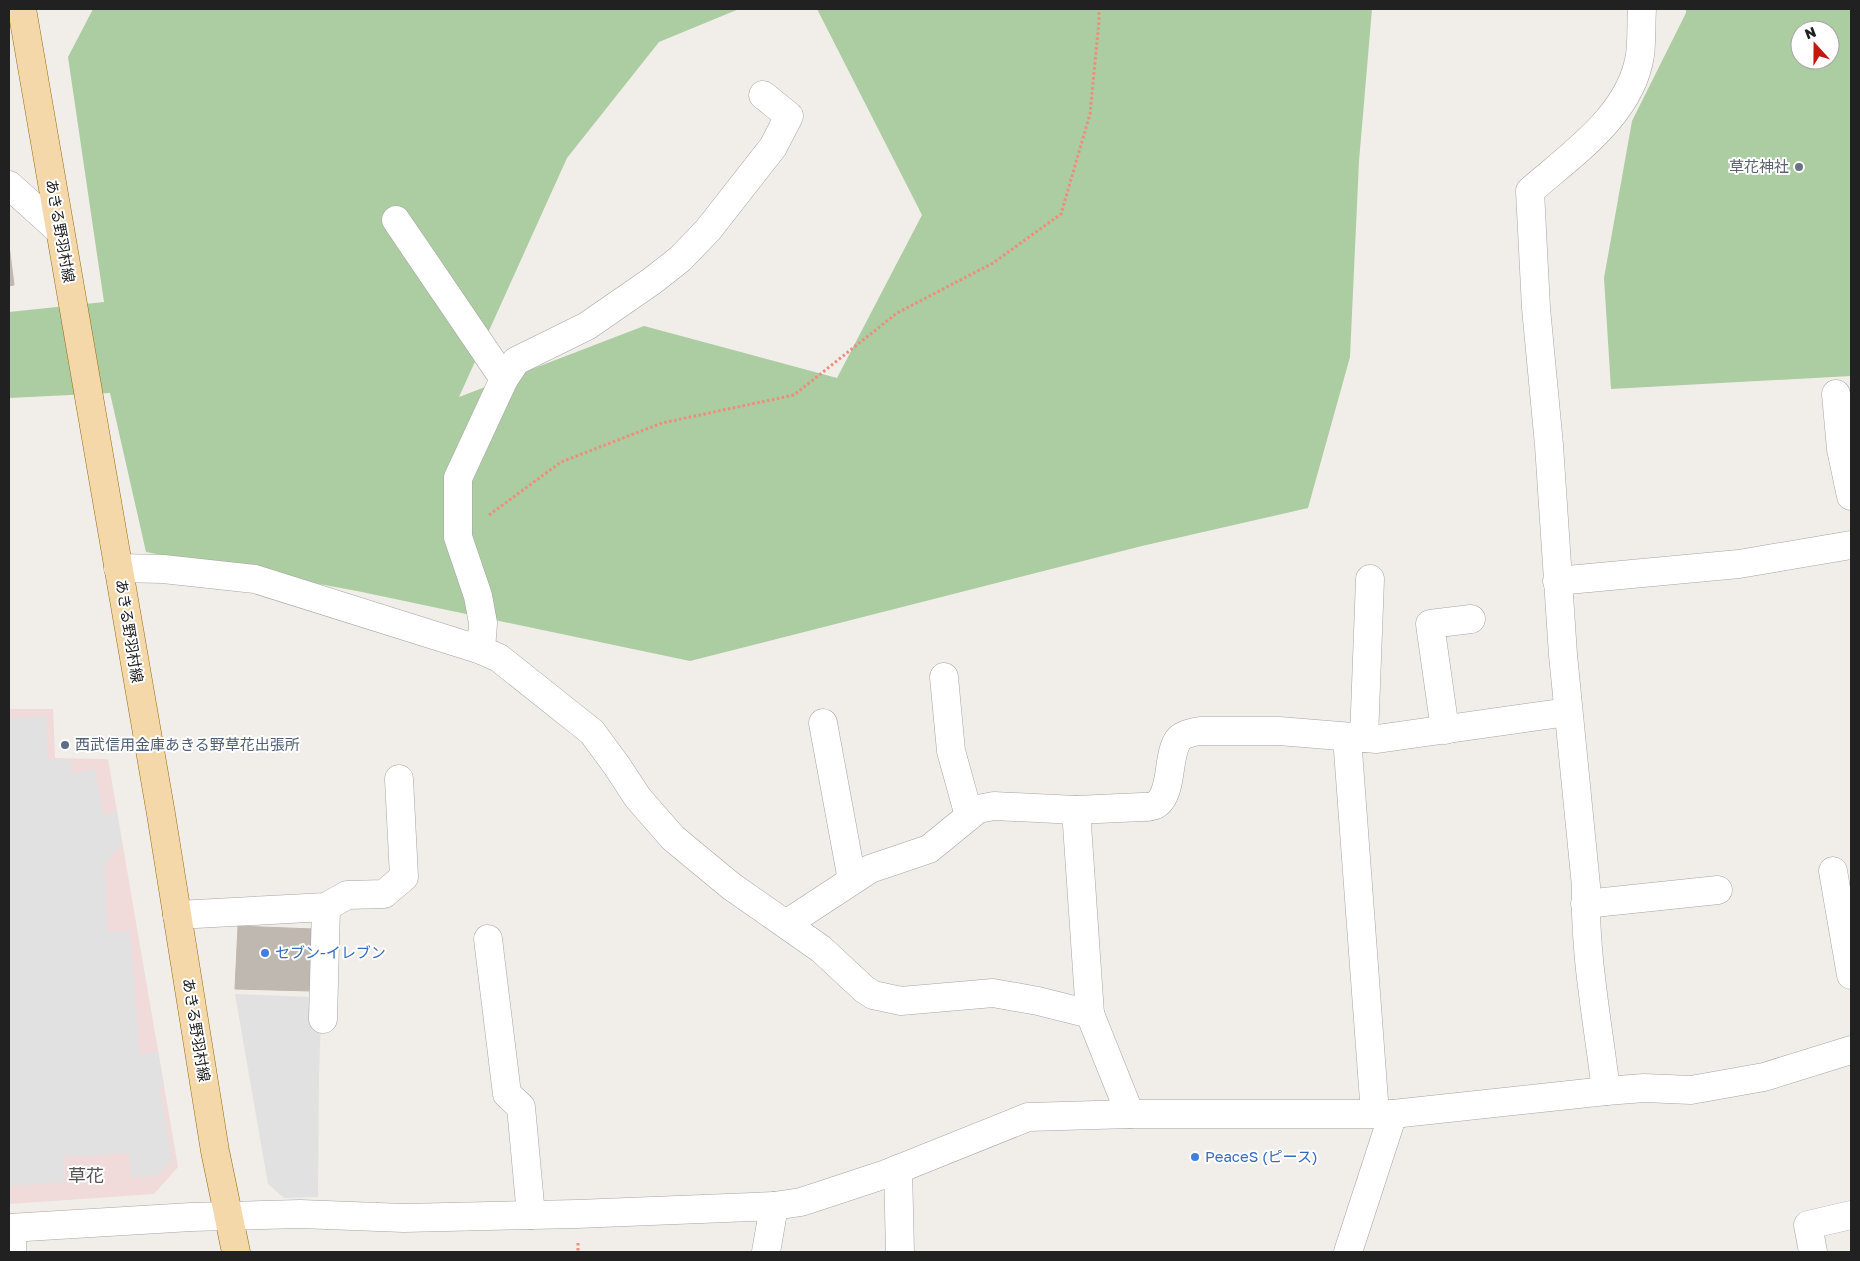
<svg xmlns="http://www.w3.org/2000/svg" width="1860" height="1261" font-family="'Golos Text','Noto Sans JP',sans-serif">
  <rect width="100%" height="100%" fill="#f1eee9"/>
  <path fill="#f0dbda" d="M9,709h44l2,49 53,1 70,408 -24,27 -145,10z"/>
  <g fill="#accca1" fill-rule="evenodd">
    <path d="M93,9h646l-80,33 -92,116 -108,239 185,-71 193,52 85,-163 -105,-206h555l-13,152 -9,196 -42,151 -166,38 -452,115 -333,-70 -211,-39 -36,-159 -101,5v-86l95,-10 -36,-245z"/>
    <path d="M1686,9h165v367l-240,13 -7,-111 28,-157 54,-108zM1800,30h30v30h-30z"/>
  </g>
  <g fill="#e1e1e1">
    <path d="M46,716l2,43 22,2 2,13 23,-5 8,46 14,-3 5,31 -17,21 2,68 23,-1 10,123 18,-2 6,34 -4,2 12,72 -14,16 -27,2 -2,-25 -65,4 1,25 -56,4v-468z"/>
    <path d="M235,994l76,3 -1,28h11l-2,48 -1,124 -34,1 -16,-14z"/>
  </g>
  <g fill="#beb8b1" stroke="#c1b6ac">
    <path d="M9,245l5,40 -5,1z"/>
    <path d="M238,926l75,3 -2,62 -76,-2z"/>
  </g>
  <g fill="none" stroke-linecap="round" stroke-linejoin="round">
    <g stroke="#a5a5a5" stroke-width="29">
      <g id="minor">
        <path d="M9,185l51,46"/>
        <path d="M396,220l108,159 -46,99v59l20,59 5,27 -2,27"/>
        <path d="M504,379l12,-18 71,-35 65,-45 28,-22 28,-29 65,-83 16,-31 -26,-21"/>
        <path d="M1836,394l5,55 10,47"/>
        <path d="M118,568l45,1 92,10 226,71 18,8 93,74 25,34 21,32 35,40 58,48 90,63 43,40 9,6 28,6 92,-8 45,8 52,13 40,100"/>
        <path d="M1557,581l182,-17 112,-19"/>
        <path d="M944,677l7,74 18,65"/>
        <path d="M823,723l29,157"/>
        <path d="M1445,730l-15,-106 41,-5"/>
        <path d="M1347,737l28,377"/>
        <path d="M1364,738l6,-159"/>
        <path d="M1076,810l14,204"/>
        <path d="M1833,871l18,104"/>
        <path d="M1585,904l133,-14"/>
        <path d="M177,915l149,-8 21,-12 37,-1 20,-17 -5,-98"/>
        <path d="M786,924l84,-55 59,-20 49,-40 16,-3 82,4 66,-3c5,0 11,0 15,-3 16,-12 10,-48 21,-64 4,-6 15,-8 22,-9h79l98,8 191,-27"/>
        <path d="M488,939l19,155 14,13 10,108"/>
        <path d="M323,1019l3,-112"/>
        <path d="M1606,1091c-8,-68 -22,-137 -20,-205l-23,-231 -14,-210 -13,-137 -6,-117c42,-37 101,-76 110,-136 2,-15 1,-31 2,-46"/>
        <path d="M898,1169l2,83"/>
        <path d="M9,1228l182,-11 109,-3 104,4 173,-4 197,-8 27,-4 85,-28 142,-57 102,-3h263l213,-23 38,-3 47,2 73,-13 87,-27"/>
        <path d="M12,1228v24"/>
        <path d="M766,1252l8,-46"/>
        <path d="M1348,1252l45,-138"/>
        <path d="M1813,1252l-5,-27 43,-10"/>
      </g>
    </g>
    <g stroke="#926b0c" stroke-width="29">
      <path id="major" d="M22,9l139,805 54,337 21,101"/>
    </g>
    <g stroke="#ef8c7b" stroke-width="3" stroke-dasharray="2.5 2.5" stroke-linecap="butt">
      <path d="M489,515l72,-53 101,-39 132,-28 103,-82 96,-50 68,-49 29,-100 9,-93v-12"/>
      <path d="M578,1243v9"/>
    </g>
    <use href="#minor" stroke="#fff" stroke-width="28"/>
    <use href="#major" stroke="#f5d8a9" stroke-width="28"/>
  </g>
  <circle fill="#6b7280" stroke="#fff" stroke-width="2" cx="1799" cy="167" r="5"/>
  <circle fill="#5c6f8a" stroke="#fff" stroke-width="2" cx="65" cy="745" r="5"/>
  <g fill="#3f7fe0" stroke="#fff" stroke-width="2">
    <circle cx="265" cy="953" r="5"/>
    <circle cx="1195" cy="1157" r="5"/>
  </g>
  <g text-anchor="middle" stroke-width="4" stroke-linejoin="round" paint-order="stroke">
    <g font-size="15" fill="#5b616d" stroke="#fff" text-anchor="end">
      <text x="1789" y="172">草花神社</text>
    </g>
    <g font-size="15" fill="#212121" stroke="#fff">
      <text transform="translate(60 231) rotate(80)" y="5">あきる野羽村線</text>
      <text transform="translate(129 631) rotate(81)" y="5">あきる野羽村線</text>
      <text transform="translate(196 1030) rotate(81)" y="5">あきる野羽村線</text>
    </g>
    <g font-size="15" fill="#4e5e75" stroke="#fff" text-anchor="start">
      <text x="75" y="750">西武信用金庫あきる野草花出張所</text>
    </g>
    <g font-size="15" fill="#366cbe" stroke="#fff" text-anchor="start">
      <text x="275" y="958">セブン-イレブン</text>
      <text x="1205" y="1162">PeaceS (ピース)</text>
    </g>
    <g font-size="18" fill="#545454" stroke="#fff">
      <text x="86" y="1182">草花</text>
    </g>
  </g>
  <rect width="1860" height="1261" fill="none" stroke="#212121" stroke-width="20"/>
  <g transform="translate(1815 45) rotate(339)"><circle r="24" fill="#ffffff" stroke="#a6a6a6"/>
  <path d="M0-4L9 19L0 12L-9 19Z" fill="#c21810"/>
  <text y="-8" font-size="14" font-weight="bold" text-anchor="middle" fill="#212121">N</text>
  </g>
</svg>
